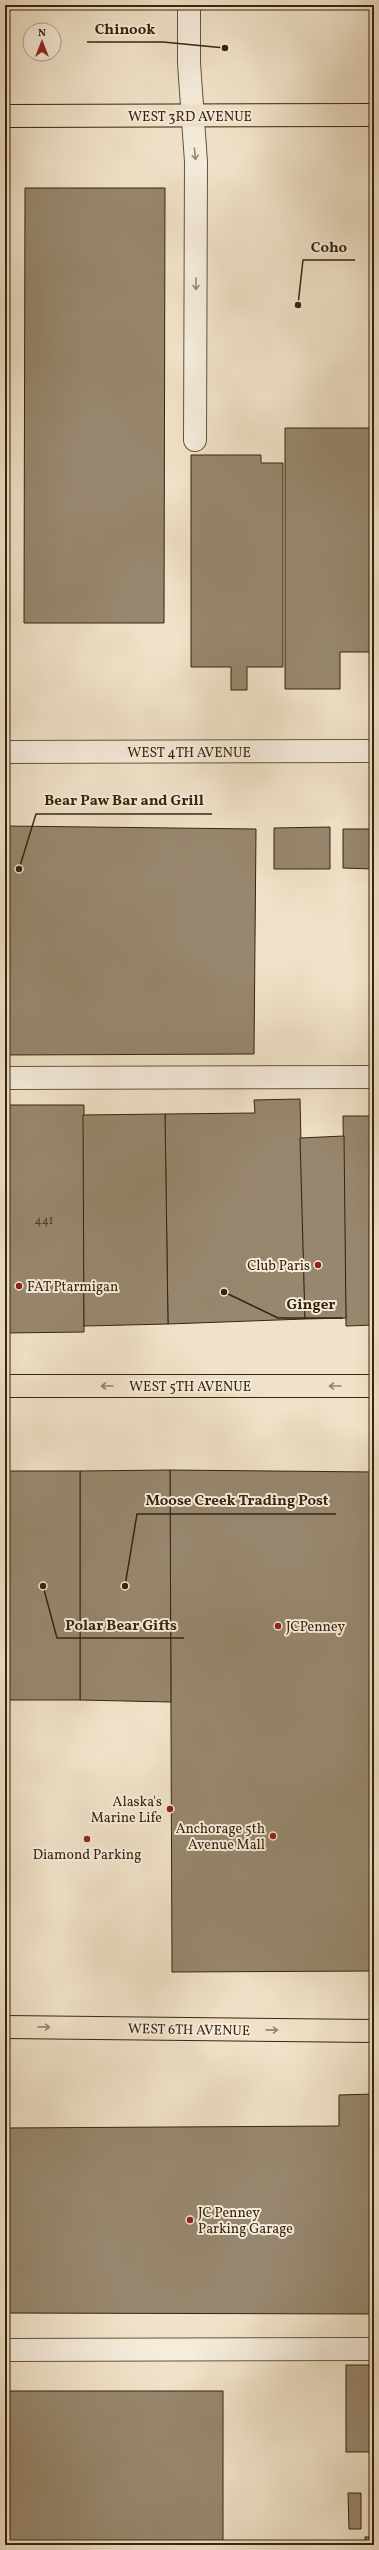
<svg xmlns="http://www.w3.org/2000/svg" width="379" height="2550" font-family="Vollkorn,serif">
  <rect width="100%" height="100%" fill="#f0e2c9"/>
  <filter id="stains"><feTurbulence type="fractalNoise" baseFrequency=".005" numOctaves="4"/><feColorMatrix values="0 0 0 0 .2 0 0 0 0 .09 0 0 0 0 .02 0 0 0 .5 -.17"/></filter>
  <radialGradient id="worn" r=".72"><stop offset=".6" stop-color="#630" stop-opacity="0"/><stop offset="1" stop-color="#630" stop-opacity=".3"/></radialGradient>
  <g fill="#97876e" stroke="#37250c">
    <path d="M25,188h140l-1,435h-140z"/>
    <path d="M285,428h89v224h-34v37h-55z"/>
    <path d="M191,455h70v8h22v204h-36v23h-16v-23h-40z"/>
    <path d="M5,826l251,3 -2,225 -249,1z"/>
    <path d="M330,827v42h-56v-41z"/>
    <path d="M343,829h31v40l-31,-1z"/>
    <path d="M300,1099l5,220 -137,5 -3,-210 90,-1 -1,-13z"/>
    <path d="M5,1105h79v227l-79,1z"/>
    <path d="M165,1114l3,210 -84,2 -1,-211z"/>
    <path d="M343,1116h31v209l-28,1z"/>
    <path d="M344,1136l2,182 -41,1 -5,-181z"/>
    <path d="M170,1470l204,2v499l-202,1z"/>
    <path d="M170,1470l1,232 -91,-2v-229z"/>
    <rect x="5" y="1471" width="75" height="229"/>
    <path d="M374,2094v220l-369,-1v-185l334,-2v-31z"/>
    <rect x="346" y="2365" width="28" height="87"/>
    <rect x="5" y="2391" width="218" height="154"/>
    <path d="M348,2493h13v36h-12z"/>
    <rect x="365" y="2537" width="9" height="8"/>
  </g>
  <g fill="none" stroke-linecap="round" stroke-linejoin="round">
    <g stroke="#65543b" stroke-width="24">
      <g id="minor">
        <path d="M189,5v58l7,99 -1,278"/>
        <path d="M5,752l369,-1"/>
        <path d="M5,1078l369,-1"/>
        <path d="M5,2350l369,-1"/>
      </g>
    </g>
    <g stroke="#37250c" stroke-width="24">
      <g id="major">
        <path d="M5,116l369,-1"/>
        <path d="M5,1386h369"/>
        <path d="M5,2027l369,4"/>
      </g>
    </g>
    <use href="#minor" stroke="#f5ecdc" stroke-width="22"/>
    <use href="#major" stroke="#f0e2c9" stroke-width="22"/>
  </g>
  <defs><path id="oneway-shaft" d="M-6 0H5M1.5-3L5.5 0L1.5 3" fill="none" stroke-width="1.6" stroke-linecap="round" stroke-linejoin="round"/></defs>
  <g stroke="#968874">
    <use href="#oneway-shaft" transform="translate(195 154) rotate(84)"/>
    <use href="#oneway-shaft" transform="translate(196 284) rotate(90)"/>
  </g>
  <g stroke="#94846a">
    <use href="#oneway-shaft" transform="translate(107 1386) rotate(-180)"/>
    <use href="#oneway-shaft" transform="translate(335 1386) rotate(-180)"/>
    <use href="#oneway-shaft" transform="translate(44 2027) rotate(1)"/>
    <use href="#oneway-shaft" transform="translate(272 2030) rotate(1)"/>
  </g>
  <g fill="#8f2418" stroke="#f5ecdc" stroke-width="1.5">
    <circle cx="318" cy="1265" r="4"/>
    <circle cx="19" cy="1286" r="4"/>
    <circle cx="278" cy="1626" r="4"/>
    <circle cx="170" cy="1809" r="4"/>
    <circle cx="273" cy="1836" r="4"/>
    <circle cx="87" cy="1839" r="4"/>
    <circle cx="190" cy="2220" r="4"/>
  </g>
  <g text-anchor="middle" stroke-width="4" stroke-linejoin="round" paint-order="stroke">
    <g font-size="12" fill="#4f3e24">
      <text x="44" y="1224">441</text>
    </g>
    <g font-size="14" fill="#37250c" stroke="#f5ecdc">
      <text x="190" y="121">WEST 3RD AVENUE</text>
      <text x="189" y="757">WEST 4TH AVENUE</text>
      <text x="190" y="1391">WEST 5TH AVENUE</text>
      <text transform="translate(189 2029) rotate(1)" y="5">WEST 6TH AVENUE</text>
    </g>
    <g font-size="14" fill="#37250c" stroke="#f5ecdc" text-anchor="end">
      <text x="310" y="1270">Club Paris</text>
      <text x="27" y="1291" text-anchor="start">FAT Ptarmigan</text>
      <text x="286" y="1631" text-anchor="start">JCPenney</text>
      <text x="162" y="1806">Alaska's<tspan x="162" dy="16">Marine Life</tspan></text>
      <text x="265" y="1833">Anchorage 5th<tspan x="265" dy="16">Avenue Mall</tspan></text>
      <text x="87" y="1859" text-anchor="middle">Diamond Parking</text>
      <text x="198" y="2217" text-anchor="start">JC Penney<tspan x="198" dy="16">Parking Garage</tspan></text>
    </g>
  </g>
  <path fill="none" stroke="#37250c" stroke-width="1.5" d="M225 48L163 42H87M298 305L303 260H355M19 869L36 814H212M224 1292L278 1318H343M125 1586L137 1514H336M43 1586L57 1638H184"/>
  <g fill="#37250c" stroke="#f5ecdc" stroke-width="1.5">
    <circle cx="225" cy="48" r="4"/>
    <circle cx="298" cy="305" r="4"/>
    <circle cx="19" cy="869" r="4"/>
    <circle cx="224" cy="1292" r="4"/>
    <circle cx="125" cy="1586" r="4"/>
    <circle cx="43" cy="1586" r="4"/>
  </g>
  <g font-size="15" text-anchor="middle" font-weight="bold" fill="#37250c" stroke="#f5ecdc" stroke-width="4" stroke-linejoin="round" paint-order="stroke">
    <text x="125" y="34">Chinook</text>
    <text x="329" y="252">Coho</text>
    <text x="124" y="805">Bear Paw Bar and Grill</text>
    <text x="311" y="1309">Ginger</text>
    <text x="237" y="1505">Moose Creek Trading Post</text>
    <text x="121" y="1630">Polar Bear Gifts</text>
  </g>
  <rect width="379" height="2550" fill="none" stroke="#f0e2c9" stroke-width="20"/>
  <rect x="6" y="6" width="367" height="2538" fill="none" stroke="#37250c" stroke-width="2"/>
  <rect x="10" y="10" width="359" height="2530" fill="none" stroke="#37250c"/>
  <g transform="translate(42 42)"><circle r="19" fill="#f5ecdc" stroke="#a99c89"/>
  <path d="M0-3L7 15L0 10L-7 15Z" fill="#8f2418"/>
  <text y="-6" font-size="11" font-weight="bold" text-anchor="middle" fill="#37250c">N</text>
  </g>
  <rect width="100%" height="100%" filter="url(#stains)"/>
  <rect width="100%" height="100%" fill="url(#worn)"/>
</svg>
